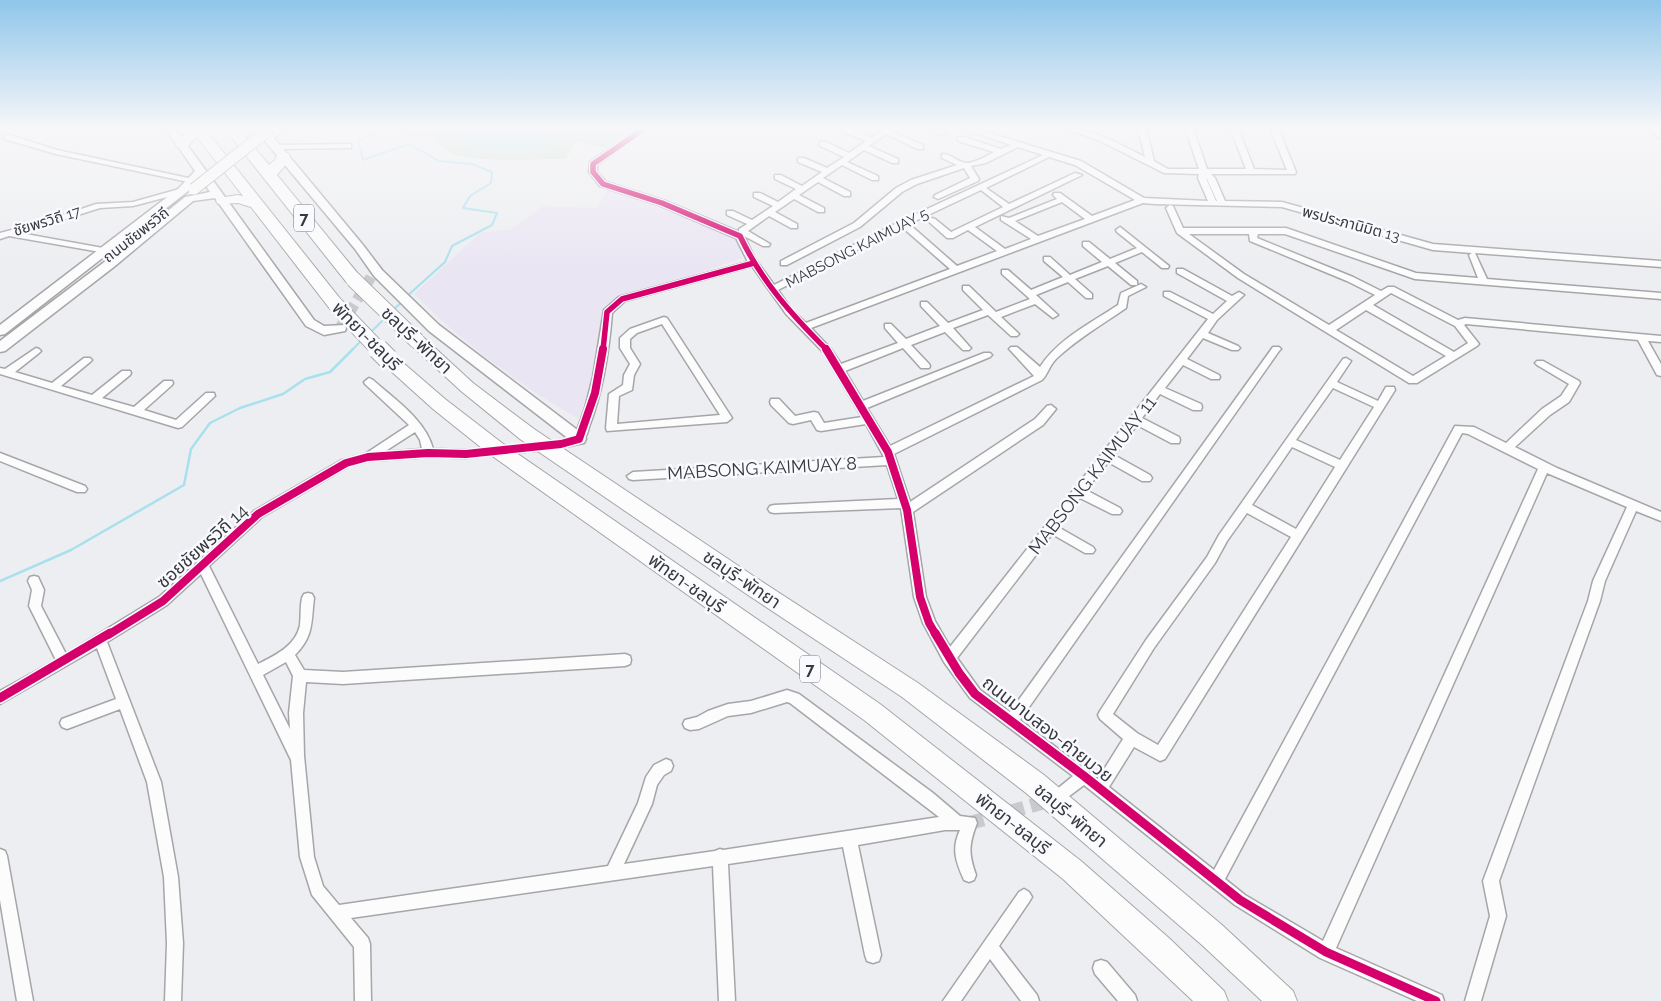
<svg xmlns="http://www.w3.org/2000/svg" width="1661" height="1001" font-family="Raleway,'Noto Sans Thai',sans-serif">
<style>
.commercial{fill:#eae5f3}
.green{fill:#cde0cd}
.water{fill:#a9e0ed}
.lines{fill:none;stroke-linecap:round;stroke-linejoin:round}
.stream-far1{stroke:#a9e0ed;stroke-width:2}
.stream{stroke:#a9e0ed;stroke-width:2.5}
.street-tunnel-far1{stroke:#c9cacd;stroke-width:11;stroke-dasharray:11 5.5;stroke-linecap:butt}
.street-tunnel{stroke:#c9cacd;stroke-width:14;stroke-dasharray:14 7;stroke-linecap:butt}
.secondary-tunnel{stroke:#c9cacd;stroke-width:11;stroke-dasharray:11 5.5;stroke-linecap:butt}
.street-casing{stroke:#a6a6a9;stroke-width:3}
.secondary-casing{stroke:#a6a6a9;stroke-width:3}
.highway-casing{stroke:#a6a6a9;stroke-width:2}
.street{fill:#fcfcfd;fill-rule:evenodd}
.secondary{fill:#fcfcfd;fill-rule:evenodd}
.highway{fill:#fcfcfd;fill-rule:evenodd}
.secondary-bridge-casing{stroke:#a6a6a9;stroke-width:13;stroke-linecap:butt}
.highway-bridge-far1-casing{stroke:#a6a6a9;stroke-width:17;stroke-linecap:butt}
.highway-bridge-casing{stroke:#a6a6a9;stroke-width:22;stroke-linecap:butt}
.secondary-bridge{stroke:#fcfcfd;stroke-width:11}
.highway-bridge-far1{stroke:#fcfcfd;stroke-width:15}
.highway-bridge{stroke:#fcfcfd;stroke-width:20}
.cycleway-far2-casing{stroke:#f9faff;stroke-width:8}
.cycleway-far1-casing{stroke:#f9faff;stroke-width:11}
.cycleway-casing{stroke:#f9faff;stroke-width:12}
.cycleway-far2{stroke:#d6006c;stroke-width:5.5}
.cycleway-far1{stroke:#d6006c;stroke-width:8}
.cycleway{stroke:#d6006c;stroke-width:9}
.labels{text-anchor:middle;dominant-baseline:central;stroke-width:5;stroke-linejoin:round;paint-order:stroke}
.far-street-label{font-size:15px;fill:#39393c;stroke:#f9faff}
.shield{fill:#f9faff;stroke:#737376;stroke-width:1}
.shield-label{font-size:16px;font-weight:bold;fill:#39393c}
.street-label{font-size:18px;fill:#39393c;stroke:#f9faff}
</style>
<rect width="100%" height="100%" fill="#edeef1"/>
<polygon class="commercial" points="608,188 736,238 742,258 605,305 593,373 579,419 534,392 485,357 449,327 414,294 481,232 510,230 543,206 597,208"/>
<path class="green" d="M395 128H636L606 148 576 141 566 159C532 159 485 163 453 154 445 152 441 145 436 139L391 133Z"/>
<path class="water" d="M453 128H554L546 148C527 148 476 153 462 142 458 138 455 133 453 128Z"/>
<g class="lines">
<g class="stream-far1">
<polyline points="379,128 377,132 358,141 363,160 409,144 439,161 472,164 492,172 491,183 470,196 463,208 497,213 492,225 452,246 445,262 406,297"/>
<polyline points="392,311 403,301"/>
<polyline points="371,332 385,318"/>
<polyline points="352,350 363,339"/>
</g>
<polyline class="stream" points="0,581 71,550 184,485 191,449 210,423 240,408 283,394 305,379 330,372 353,349"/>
<polyline class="street-tunnel-far1" points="466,454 547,446"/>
<polyline class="street-tunnel" points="970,823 1052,800"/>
<polyline class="secondary-tunnel" points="340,328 371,277"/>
<g class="street-casing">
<g id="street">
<path d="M640 128H649L597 165V172L606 182 665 201 739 232V229L747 224 727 215V211H733L752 220 773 206 754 197V193H760L778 202 796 189 775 179V175H781L802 186 822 172 798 162V158H804L827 168 844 157 820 146V142H826L849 153 866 141 842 131V128H849L871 138 885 128H894L891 131 923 145V149H917L886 134 869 146 898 159V163H892L864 150 847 162 878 176V180H872L842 165 823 178 850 192V196H844L818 182 799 195 824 208V212H818L794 199 775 212 797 224V228H791L769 216 748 231 770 244 769 246H763L744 236 755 259 774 285 899 222 1043 155 1018 147 986 163 971 166 979 179 978 181 938 199 934 197 935 195 970 178 964 168 917 184 902 192 860 227 787 265H781V261L854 223 896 188 911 180 957 165 942 158V154C951 154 958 162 966 163 975 163 987 156 994 152L958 141V137H964L1001 149 1011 145 961 128H973L1081 161 1144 198 1208 201 1198 178 1199 174 1164 173 1098 140 1063 128C1093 128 1119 144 1145 157L1138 128H1146L1154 161 1168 169H1199L1185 128H1193L1207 169H1246L1230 128H1238L1254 169 1287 170 1270 128H1278L1296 172 1295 174H1211L1215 178 1225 201 1282 202 1433 244 1661 261V267L1475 253 1487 279 1661 293V299L1415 279 1285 234H1258L1257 238 1353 277 1381 291 1388 287H1394L1458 320 1465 318 1661 336V342L1648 341 1661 364V376L1657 375 1638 340 1466 324 1464 325 1479 344 1477 346 1417 383H1409L1238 278 1177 233 1166 208 1170 205 1173 206 1183 228H1286L1416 273 1478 278 1469 255 1472 253 1433 250 1282 207 1154 204 1143 203 811 328 831 349 841 364 898 343 885 328V324H891L906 339 940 326 921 306V302H927L948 323 983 310 963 290V286H969L996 312 1030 299 1002 274V270H1008L1031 290 1063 277 1044 261V257H1050L1070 275 1102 262 1083 246V242H1089L1110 259 1137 248 1117 232 1116 230 1120 227 1169 266 1168 268H1162L1142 252 1115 263 1137 281V285H1131L1108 266 1075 279 1092 294V298H1086L1068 282 1036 295 1058 315 1053 318 1035 304 1001 317 1017 332 1019 334 1017 336H1011L988 315 953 328 969 346 971 348 969 350H963L945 332 911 345 929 364 930 366 929 368H921L903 348 845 371 863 401 984 353H990L992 355 990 357 867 408 890 446 1034 376 1011 351 1009 349 1011 347H1017L1040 367C1058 339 1091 323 1118 305L1121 293 1141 284 1146 287 1128 296 1126 308C1103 324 1077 339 1056 359 1049 366 1048 374 1042 380L894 454 910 502 1035 419 1047 406 1051 405 1056 409 1043 425 913 512 926 597 935 621 950 647 1208 319 1164 296V292H1170L1213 314 1227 301 1177 273V269H1183L1232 296 1239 292 1244 295 1217 320 1208 333 1238 346 1240 348 1238 350H1232L1203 338 1187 359 1219 375 1220 377 1219 379H1211L1183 365 1165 388 1201 404 1202 407 1201 410H1193L1160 394 1142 418 1179 437 1180 440 1179 443H1171L1137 425 1114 455 1150 475 1152 478 1150 481H1142L1108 462 1086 490 1120 508 1122 511 1120 514H1112L1080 498 1058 527 1093 547 1095 550 1093 553H1085L1052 534 957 658 980 690 1010 712 1273 347H1279L1281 349 1279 351 1020 720 1098 779 1123 739 1100 719 1098 715 1100 711 1146 640 1207 557 1219 535 1343 359 1346 358 1351 361 1337 382 1378 401 1386 387H1394L1395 390 1165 759 1160 761 1134 747 1109 787 1214 870 1455 426 1474 427 1506 443 1542 409 1561 396 1569 384 1537 365 1535 363 1537 361H1543L1579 381 1580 383 1569 402 1550 415 1515 447 1557 468 1661 512V521L1636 511 1605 581 1600 601 1499 881 1506 916 1481 1001H1465L1490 916 1483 881 1588 601 1593 581 1627 507 1547 473 1336 948 1442 995 1444 1001H1417L1320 958 1235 905 1084 785 1056 806 1051 804 1049 799 1051 794 1073 776 970 698 944 662 923 623 914 597 901 508 774 513 770 512 768 509 770 506 774 505 898 499 887 465 633 480 629 479 627 476 633 472 884 457 866 424 821 431 817 430 811 420 793 424 789 423 771 405 770 402 771 399H779L795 416 814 412 818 413 824 423 862 417 824 353 786 314 752 266 625 301 612 313C609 352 603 391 589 427 588 431 586 438 583 441 579 445 563 448 557 447L556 444 557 441 575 436 585 408 593 377 604 310 619 297 748 262 736 238 659 205 600 186 589 172 590 162ZM1049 157 1075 165 1135 200 1092 216 1060 193H1054L1053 195 1057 199 1009 218 1001 216V220L1031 239 1005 249 975 227 1082 175 1075 173 1009 204 986 188ZM1206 178 1207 179 1217 201H1216ZM981 190 1003 207 951 232 935 219 932 218 928 221 947 238H953L968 230 997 251 957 266 909 224ZM1062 202 1085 219 1038 236 1015 221ZM902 227 950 269 806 323 792 310 778 290ZM1189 234H1249L1250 241 1347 281 1375 295 1329 325 1244 274ZM1391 293 1455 326 1468 343 1454 352 1373 305ZM1366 310 1446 356 1413 376 1336 330ZM1333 388 1374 407 1340 460 1296 440ZM1462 433 1468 434 1538 469 1323 941 1245 895 1225 879ZM1292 447 1335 467 1296 529 1252 505ZM1247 513 1291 537 1158 745 1137 733 1113 714 1154 648 1215 563 1227 541Z"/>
<polygon points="927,128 938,128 947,133 940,135"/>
<polygon points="4,135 10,135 57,150 193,179 197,181 193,183 56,154 4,139"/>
<polygon points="348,144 351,144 351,148 275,149 271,147 275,145"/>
<polygon points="183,188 186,188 186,192 133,206 100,208 20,233 103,248 107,251 106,253 9,236 0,239 0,233 55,218 96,204 133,202"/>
<path d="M664 317 667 318 732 418 727 422 607 431 606 428 609 394 623 385 624 375 630 364 620 348V338L630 329ZM662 324 720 415 617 424 619 396 632 390 634 375 640 364 630 348V339L637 333Z"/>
<polygon points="36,348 39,349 41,351 39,353 15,372 52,383 84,358 90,358 92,360 90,362 61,386 92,395 122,371 130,371 131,373 130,375 102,398 134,407 164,381 172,381 173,383 172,385 144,410 176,420 206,393 214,393 215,396 182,427 178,428 0,374 0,368 5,369"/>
<path d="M369 378 373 380C394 399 426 420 433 449L466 450 471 454 466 458 428 457 368 461 349 466 262 517 209 566 258 664C274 656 296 646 300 625 301 616 300 607 302 598L304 594 308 593 312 594 314 598C311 622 314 636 295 655L304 670 343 672 625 654 630 656 631 660 630 664 625 666 343 684 306 682 303 713 304 756 314 857 323 886 339 905 608 866 638 803 646 777 654 765 666 759 671 761 673 766 671 771 664 775 657 785 652 804 624 864 715 851 720 849 723 850 939 817 790 703 787 702 751 713 728 716 699 729 690 730 685 728 683 724 685 720 697 717 708 711 728 704 751 701 787 690 799 694 933 793 960 816 975 818 977 823C969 844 968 853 976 875L974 880 969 882 964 880C956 862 951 849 960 830H945L858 845 881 955 879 961 873 963 867 961 865 955 843 847 728 864 735 1001H719L713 866 351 918 368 938 370 944 371 1001H355L354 947 312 895 300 857 291 760 201 574 167 605 107 642 161 782 178 877 183 943 181 1001H165L167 943 164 877 147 782 120 709 67 729 62 727 60 723 62 719 116 699 97 648 0 704V691L56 660 29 606 32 590 28 581 30 577 34 576 38 577 44 590 41 606 66 654 159 597 254 511 342 460 365 454 409 425 365 384 364 382ZM415 432 420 440 422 449 384 452ZM286 662 293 676 289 713 290 729 263 675Z"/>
<polygon points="0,453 85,486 87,489 85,492 77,492 0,461"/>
<polygon points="0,849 5,851 7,856 33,1001 17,1001 0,900"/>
<polygon points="1024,889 1029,892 1032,897 1029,902 999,946 1037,995 1039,1001 1021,1001 990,959 961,1001 943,1001 1019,892"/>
<polygon points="1101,960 1107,962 1135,995 1137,1001 1118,1001 1095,974 1093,968 1095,962"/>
</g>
</g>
<g class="secondary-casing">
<g id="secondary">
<polygon points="165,128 175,128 314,320 324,326 345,325 346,328 345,331 324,335 306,326 215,198 193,201 115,266 5,351 0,352 0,341 107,260 185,197 210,192 201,178 187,192 5,334 0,335 0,325 179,188 195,171"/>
<polygon points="260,128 270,128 269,132 274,128 286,128 274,138 363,245 382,270 439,325 584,435 586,439 584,443 579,444 574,443 429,331 374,276 355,249 264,140 258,131"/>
<polygon points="1649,128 1660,128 1661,138 1657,137"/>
</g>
</g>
<g class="highway-casing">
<g id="highway">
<polygon points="185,128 204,128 342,301 344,305 342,309 336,310 330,309 251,207 238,203 218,204 216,201 218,198 238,195 243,196 197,137 187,147 177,147 175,144 185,134"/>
<polygon points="224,128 238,128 269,165 275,160 278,153 288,153 290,156 289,161 277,175 359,275 361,279 359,283 347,283"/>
<polygon points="417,335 423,337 473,383 534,429 761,581 918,683 1044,775 1222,925 1293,991 1297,1001 1262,1001 1202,945 1026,793 902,697 745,593 520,439 461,391 411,345 408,341 411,337"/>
<polygon points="388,353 394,355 445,399 502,443 880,704 1081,861 1170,939 1224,991 1228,1001 1193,1001 1063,879 864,720 488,453 433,409 382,363 379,359 382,355"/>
</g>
</g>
<use href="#street" class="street"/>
<use href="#secondary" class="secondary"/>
<use href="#highway" class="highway"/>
<g class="secondary-bridge-casing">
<polyline id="secondary-bridge" points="194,189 271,128"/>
</g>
<g class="highway-bridge-far1-casing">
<g id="highway-bridge-far1">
<polyline points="353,279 417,341"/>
<polyline points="336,305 379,350"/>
</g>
</g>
<g class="highway-bridge-casing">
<polyline id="highway-bridge" points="378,349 388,359"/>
</g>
<use href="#secondary-bridge" class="secondary-bridge"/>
<use href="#highway-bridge-far1" class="highway-bridge-far1"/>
<use href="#highway-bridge" class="highway-bridge"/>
<g class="cycleway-far2-casing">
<g id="cycleway-far2">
<path d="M645 128 593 164V172L603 184 662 203 740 236C762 282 792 315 827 350"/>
<polyline points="603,350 607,312 622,299 754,263"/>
</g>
</g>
<g class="cycleway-far1-casing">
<g id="cycleway-far1">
<polyline points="826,349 888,452 907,510 920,597 929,623 936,635"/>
<polyline points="108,635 163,601 258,514 346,463 368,457 428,453 466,454 561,444 579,439 595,393 603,349"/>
</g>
</g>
<g class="cycleway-casing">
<g id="cycleway">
<polyline points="935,633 959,673 975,694 1084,776 1240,900 1326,952 1436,1001"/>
<polyline points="0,698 110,633"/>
</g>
</g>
<use href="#cycleway-far2" class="cycleway-far2"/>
<use href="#cycleway-far1" class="cycleway-far1"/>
<use href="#cycleway" class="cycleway"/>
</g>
<linearGradient id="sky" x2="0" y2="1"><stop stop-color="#8fc6ea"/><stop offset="0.48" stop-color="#f7f7f9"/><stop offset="1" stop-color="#f7f7f9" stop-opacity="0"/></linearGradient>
<rect width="1661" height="268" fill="url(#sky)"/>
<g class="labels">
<g class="far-street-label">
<text transform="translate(47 221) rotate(-17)">ชัยพรวิถี 17</text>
<text transform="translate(1351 224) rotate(15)">พรประภานิมิต 13</text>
<text transform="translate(136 235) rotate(-38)">ถนนชัยพรวิถี</text>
<text transform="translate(857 248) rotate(-27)">MABSONG KAIMUAY 5</text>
</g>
<g class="shield">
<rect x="294" y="204.5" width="20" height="27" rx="4"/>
<rect x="800" y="655.5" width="20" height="27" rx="4"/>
</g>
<g class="shield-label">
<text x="304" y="218">7</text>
<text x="810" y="669">7</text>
</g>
<g class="street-label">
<text transform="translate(367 336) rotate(45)">พัทยา-ชลบุรี</text>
<text transform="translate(417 340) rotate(43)">ชลบุรี-พัทยา</text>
<text transform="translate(762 468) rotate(-3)">MABSONG KAIMUAY 8</text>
<text transform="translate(1092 475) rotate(-52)">MABSONG KAIMUAY 11</text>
<text transform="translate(202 546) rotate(-42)">ซอยชัยพรวิถี 14</text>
<text transform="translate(742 579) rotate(34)">ชลบุรี-พัทยา</text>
<text transform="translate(687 583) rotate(35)">พัทยา-ชลบุรี</text>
<text transform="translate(1048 729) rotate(38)">ถนนมาบสอง-ค่ายมวย</text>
<text transform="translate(1071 815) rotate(40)">ชลบุรี-พัทยา</text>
<text transform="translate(1013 823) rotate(38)">พัทยา-ชลบุรี</text>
</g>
</g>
</svg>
